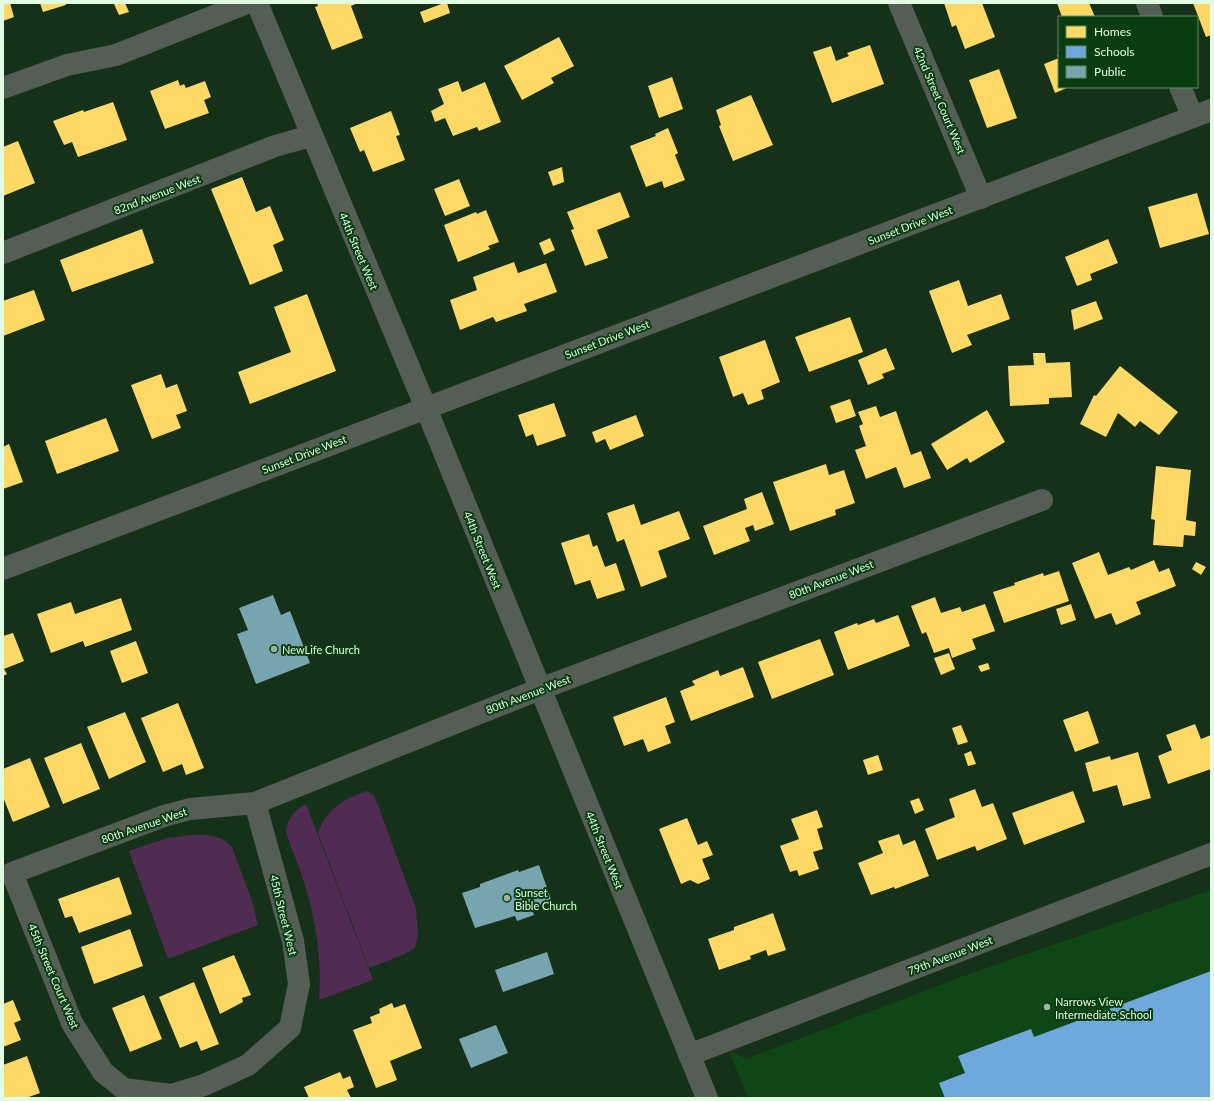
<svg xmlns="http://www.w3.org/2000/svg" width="1214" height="1101" font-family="Lato,sans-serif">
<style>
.built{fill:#0f4616}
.green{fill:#502c53}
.homes{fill:#ffd966}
.schools{fill:#6fa8dc}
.public{fill:#76a5af}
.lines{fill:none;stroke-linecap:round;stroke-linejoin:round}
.minor{stroke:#545e54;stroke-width:22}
.poi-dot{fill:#9bb69c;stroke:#0a3d11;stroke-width:1.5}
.labels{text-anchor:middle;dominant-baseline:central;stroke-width:4;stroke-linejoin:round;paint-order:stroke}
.street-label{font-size:11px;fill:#e2fde2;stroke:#0a3d11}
.poi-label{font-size:11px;fill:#e2fde2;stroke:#0a3d11;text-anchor:start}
</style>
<rect width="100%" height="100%" fill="#163119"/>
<polygon class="built" points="1211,890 1211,1098 748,1098 730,1053 735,1053 746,1059 969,974"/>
<g class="green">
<path d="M367 791 374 796 378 805 416 909 418 936 415 948 405 954 369 968 318 833C327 808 344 799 367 791Z"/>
<path d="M306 804 373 980 319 1000C323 957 314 911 300 870 295 857 290 845 286 832 288 818 294 810 306 804Z"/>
<path d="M192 835C209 835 220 834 232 847L253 904 258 925 168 959 129 851 167 838Z"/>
</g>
<g class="homes">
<polygon points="3,3 10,3 14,17 3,21"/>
<polygon points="40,3 65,3 66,5 43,12"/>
<polygon points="116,3 125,3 129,12 119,15 114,4"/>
<polygon points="317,3 358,3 351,6 363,38 332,50 315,7 318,6"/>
<polygon points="444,3 447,3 450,13 424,23 420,12"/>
<polygon points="944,3 982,3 995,37 965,49 956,25 952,27"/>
<polygon points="1057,3 1089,3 1095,17 1062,17"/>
<polygon points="1193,3 1211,3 1211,35 1206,37"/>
<polygon points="559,37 574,66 551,78 554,83 522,100 504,66"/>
<polygon points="870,45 884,84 832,103 813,52 831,46 836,61 849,56 847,53"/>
<polygon points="1059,54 1059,87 1069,87 1055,93 1044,64 1059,58 1057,55"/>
<polygon points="999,69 1017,118 987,128 969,80"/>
<polygon points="672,77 683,109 659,118 648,86"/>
<polygon points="178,80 180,86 184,84 186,88 205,81 211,97 204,100 209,113 165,129 150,91"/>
<polygon points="458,81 462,92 485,82 501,122 479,131 477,127 453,136 445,118 435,122 431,111 444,104 438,89"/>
<polygon points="751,95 773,145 733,161 719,126 721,125 716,110"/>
<polygon points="113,102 127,140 78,157 72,142 64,145 53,121 83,110 84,112"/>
<polygon points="391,111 400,135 396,136 405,160 373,172 364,150 360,152 350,128"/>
<polygon points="668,128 678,153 675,155 685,180 664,188 662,181 646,187 630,146 656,136 655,134"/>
<polygon points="18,141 35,183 3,196 3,147"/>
<polygon points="562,167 564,182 553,186 548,172"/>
<polygon points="242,177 256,212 270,206 284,240 273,245 283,271 250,285 211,189"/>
<polygon points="459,179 470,206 445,216 434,189"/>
<polygon points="620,192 630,217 597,230 608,258 585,266 571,230 574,229 567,212"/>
<polygon points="1197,193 1209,234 1160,248 1148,207"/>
<polygon points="486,210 499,242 488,246 490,249 458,262 444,225 476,212 477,214"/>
<polygon points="142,229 154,263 72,292 60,260"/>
<polygon points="550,238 555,250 544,255 539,243"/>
<polygon points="1108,239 1118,263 1090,274 1092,280 1077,286 1065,257"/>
<polygon points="514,262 518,273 546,263 557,292 524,304 527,311 496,322 493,317 460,330 450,300 477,290 473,277"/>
<polygon points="959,280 968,306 1001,294 1010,319 967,335 972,345 952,353 929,291"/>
<polygon points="34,290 45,320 3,336 3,301"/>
<polygon points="307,294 336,371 250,404 238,372 291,352 274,307"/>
<polygon points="1096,301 1103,319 1074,330 1071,310"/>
<polygon points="850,317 863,352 809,372 795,337"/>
<polygon points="765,340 780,382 761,390 764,399 748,405 743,393 733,397 719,357"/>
<polygon points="886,348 895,369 882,374 884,378 868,385 858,360"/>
<polygon points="1033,353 1045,353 1046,363 1070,362 1072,397 1049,398 1049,404 1010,406 1008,366 1034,365"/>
<polygon points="1120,366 1178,412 1159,435 1140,421 1135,427 1118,413 1106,437 1080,424 1094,395 1096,396"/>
<polygon points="161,374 166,388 177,384 187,411 176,415 181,428 152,439 131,385"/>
<polygon points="850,399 856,416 836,423 830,406"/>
<polygon points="554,403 566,436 537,446 533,434 526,437 518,415"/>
<polygon points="876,406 880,417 896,411 911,455 921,451 931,478 904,488 896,467 866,479 855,450 866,446 859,426 863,424 858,412"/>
<polygon points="987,410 1005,442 970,463 967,458 947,470 931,444"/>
<polygon points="636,415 644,436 610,450 605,439 596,443 592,432"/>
<polygon points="106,418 119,451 57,474 45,441"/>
<polygon points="9,444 23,482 3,489 3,447"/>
<polygon points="826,464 829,475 844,470 855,503 835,510 836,515 790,531 773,482"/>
<polygon points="1156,466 1191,470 1186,520 1196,522 1195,536 1184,535 1183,547 1153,545 1155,520 1151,519"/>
<polygon points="762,492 774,524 755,531 753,525 745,528 750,541 714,555 703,526 747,509 744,499"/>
<polygon points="634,504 641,525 679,511 690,539 658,551 667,577 641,587 624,539 617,542 607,513"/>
<polygon points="589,534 593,547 597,545 605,567 616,563 625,590 597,599 590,580 575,585 561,543"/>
<polygon points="1099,552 1108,575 1129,567 1131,570 1154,560 1159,572 1169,568 1176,586 1136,602 1141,614 1116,625 1111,613 1095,619 1072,563"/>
<polygon points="1196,562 1206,567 1201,575 1192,569"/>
<polygon points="1059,571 1069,601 1004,623 993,592 1015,585 1014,583 1043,573 1044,576"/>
<polygon points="935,597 941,613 960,607 962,612 985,604 995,631 972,639 976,649 952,658 949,648 934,653 926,632 922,634 911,606"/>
<polygon points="121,598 132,630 85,647 83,641 51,653 37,614 71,602 75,614"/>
<polygon points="1071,604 1076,620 1061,625 1056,609"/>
<polygon points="898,615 910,646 848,670 834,632 857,623 858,625 874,619 876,623"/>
<polygon points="13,633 24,661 4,669 7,674 3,676 3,636"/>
<polygon points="820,639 834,675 772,699 758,662"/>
<polygon points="136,641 148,673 122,683 110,651"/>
<polygon points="949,653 955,669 941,675 934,658"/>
<polygon points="988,663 990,669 981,672 978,666"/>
<polygon points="743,667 754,697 691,721 680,691 695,685 692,681 718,670 720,676"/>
<polygon points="666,697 675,722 665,726 671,743 648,752 643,739 624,746 613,717"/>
<polygon points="178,703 204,768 186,775 182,764 163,772 141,718"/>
<polygon points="1088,711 1099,743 1075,752 1063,720"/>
<polygon points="125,712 146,762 109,779 87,727"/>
<polygon points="1195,724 1201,739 1211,735 1211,769 1168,784 1158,756 1172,750 1166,735"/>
<polygon points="961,725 968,742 958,745 952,728"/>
<polygon points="81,743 100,789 63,804 44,758"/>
<polygon points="971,751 976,764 968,766 964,754"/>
<polygon points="1138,752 1151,798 1123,806 1117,785 1093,792 1085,763 1110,756 1111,760"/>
<polygon points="878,755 883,770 868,775 863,760"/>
<polygon points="30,758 50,807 13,822 3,797 3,769"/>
<polygon points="975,789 982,807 993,803 1007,839 977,851 975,846 937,860 925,829 955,817 949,799"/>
<polygon points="1073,791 1085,822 1024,845 1012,813"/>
<polygon points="919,798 924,810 915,814 910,801"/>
<polygon points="817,810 823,827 817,829 823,849 813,852 819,869 799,876 797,870 790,872 780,846 799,839 791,819"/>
<polygon points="687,818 698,845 707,841 713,855 702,859 710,879 698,884 690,880 681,884 659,829"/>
<polygon points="899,834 903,845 915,840 929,876 895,889 894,887 871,895 858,863 883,853 878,841"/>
<polygon points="119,877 132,914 79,933 72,916 65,918 58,899"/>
<polygon points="773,913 786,950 768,956 766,950 750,956 751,959 719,970 708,939 734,930 734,927"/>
<polygon points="130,929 143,966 94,984 81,947"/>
<polygon points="234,955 251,995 242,998 243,1002 220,1014 202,968"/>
<polygon points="194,982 219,1044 201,1051 197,1041 180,1048 159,997"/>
<polygon points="144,995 162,1039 130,1052 112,1008"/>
<polygon points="13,1000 21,1020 14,1023 21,1040 3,1047 3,1004"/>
<polygon points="392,1003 394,1008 405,1004 422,1048 390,1061 397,1080 376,1088 353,1030 372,1023 370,1017 380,1013 379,1009"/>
<polygon points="27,1056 40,1093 26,1098 3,1098 3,1065"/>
<polygon points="340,1072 343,1079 350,1076 354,1087 347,1090 351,1098 309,1098 304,1087"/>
</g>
<polygon class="schools" points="1211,971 1211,1098 945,1098 939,1083 965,1073 958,1056 1031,1029 1034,1037"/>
<g class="public">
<polygon points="273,595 281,615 290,611 310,663 256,684 237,634 248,630 239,608"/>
<polygon points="539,865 552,902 532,909 534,915 517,921 515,916 475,928 462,893 480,887 480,884 518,870 519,872"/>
<polygon points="547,952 554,974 503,992 495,970"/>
<polygon points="496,1025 508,1053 471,1068 459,1039"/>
</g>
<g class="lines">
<g class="minor">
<polyline points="257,3 426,408 707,1098"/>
<polyline points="899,3 981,198"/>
<polyline points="1147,3 1152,17"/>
<polyline points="1180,87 1193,117"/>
<polyline points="3,88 67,65 116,55 247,3"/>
<polyline points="3,253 275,146 311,136"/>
<polyline points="3,569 1211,110"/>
<polyline points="255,803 293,941 299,984 290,1028 248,1065 204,1085 171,1095 124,1089 103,1072 72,1023 12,873 164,816 190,809 255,803 540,689 1042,500"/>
<polyline points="689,1055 1211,854"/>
</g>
</g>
<g class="poi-dot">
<circle cx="274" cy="649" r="4"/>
<circle cx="507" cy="898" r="4"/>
<circle cx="1047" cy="1007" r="4"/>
</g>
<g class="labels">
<g class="street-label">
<text transform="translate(940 100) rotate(67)">42nd Street Court West</text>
<text transform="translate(157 194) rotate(-21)">82nd Avenue West</text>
<text transform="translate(910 225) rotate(-21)">Sunset Drive West</text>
<text transform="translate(359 251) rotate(67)">44th Street West</text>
<text transform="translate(607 339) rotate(-21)">Sunset Drive West</text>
<text transform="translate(304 454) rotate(-21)">Sunset Drive West</text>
<text transform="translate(483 550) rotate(68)">44th Street West</text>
<text transform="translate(831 579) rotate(-21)">80th Avenue West</text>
<text transform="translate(528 694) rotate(-21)">80th Avenue West</text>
<text transform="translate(144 825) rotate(-19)">80th Avenue West</text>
<text transform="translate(605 850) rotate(68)">44th Street West</text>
<text transform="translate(284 915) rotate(76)">45th Street West</text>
<text transform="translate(950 955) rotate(-21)">79th Avenue West</text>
<text transform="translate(54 976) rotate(67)">45th Street Court West</text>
</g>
<g class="poi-label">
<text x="282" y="649">NewLife Church</text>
<text x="515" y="892">Sunset<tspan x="515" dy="13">Bible Church</tspan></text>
<text x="1055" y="1001">Narrows View<tspan x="1055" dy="13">Intermediate School</tspan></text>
</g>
</g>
<rect width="1214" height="1101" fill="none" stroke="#e2fde2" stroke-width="8"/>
<rect x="1058" y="16" width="140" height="72" fill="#0a3d11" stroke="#608a65"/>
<rect x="1066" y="26" width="20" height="12" fill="#ffd966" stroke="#608a65"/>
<text x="1094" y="36" font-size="12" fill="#e2fde2">Homes</text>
<rect x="1066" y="46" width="20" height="12" fill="#6fa8dc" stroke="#608a65"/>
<text x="1094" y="56" font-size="12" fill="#e2fde2">Schools</text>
<rect x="1066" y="66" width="20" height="12" fill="#76a5af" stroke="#608a65"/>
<text x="1094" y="76" font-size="12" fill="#e2fde2">Public</text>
</svg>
